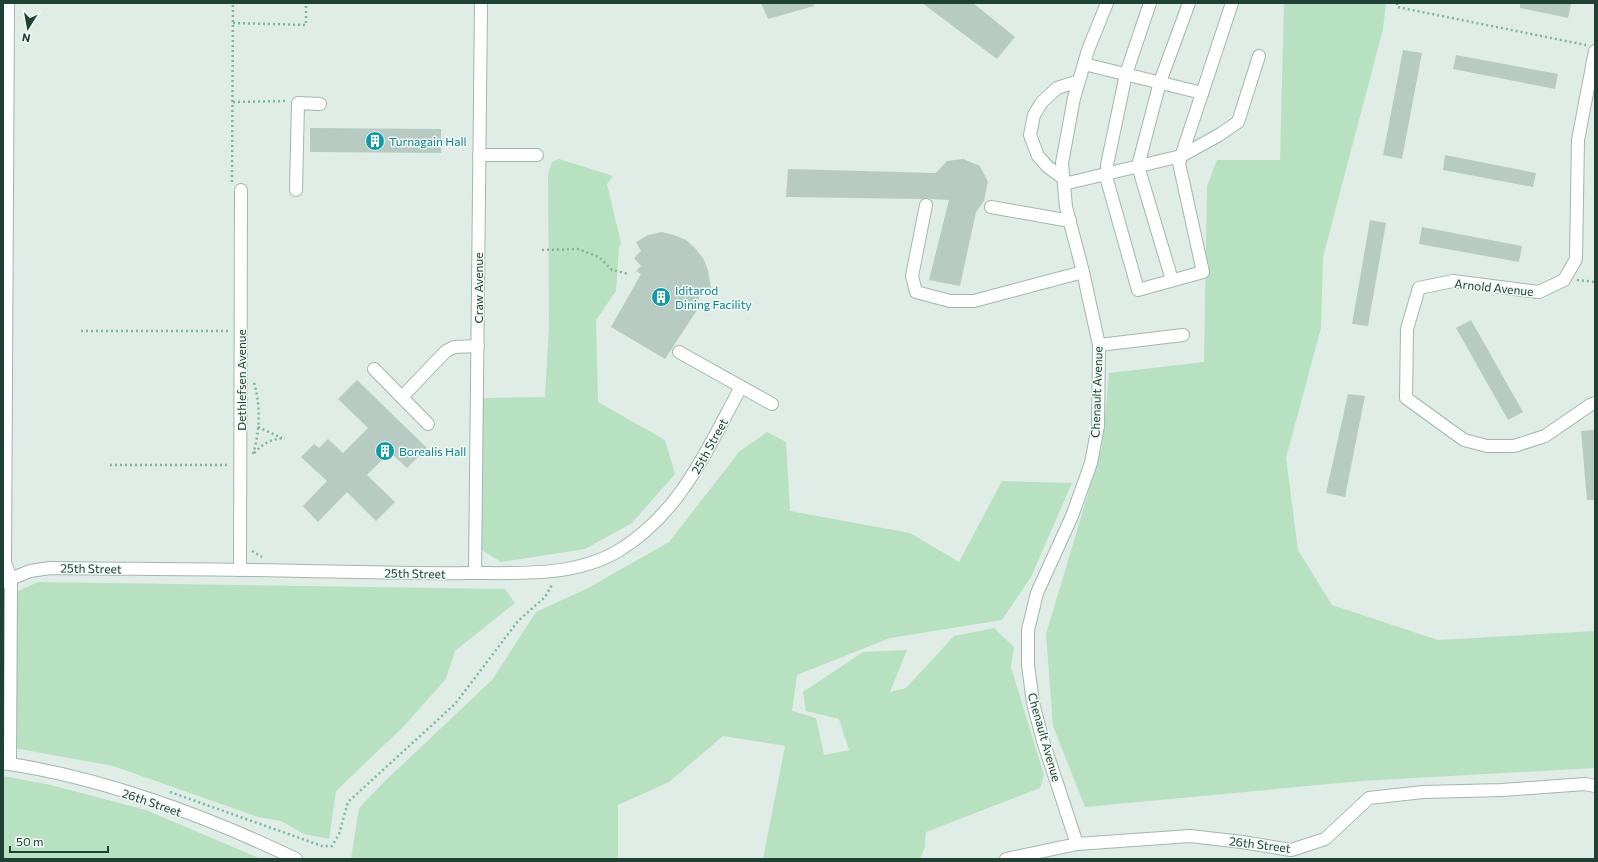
<svg xmlns="http://www.w3.org/2000/svg" width="1598" height="862" font-family="Commissioner,sans-serif">
<style>
.green{fill:#b7e1c0}
.building{fill:#b8cbc2}
.lines{fill:none;stroke-linecap:round;stroke-linejoin:round}
.minor-casing{stroke:#a2b6ae;stroke-width:14}
.path{stroke:#7db5a0;stroke-width:2.5;stroke-dasharray:2 3;stroke-linecap:butt}
.minor{stroke:#fff;stroke-width:12}
.labels{text-anchor:middle;dominant-baseline:central;stroke-width:3;stroke-linejoin:round;paint-order:stroke}
.culture-label{font-size:12px;fill:#0d838f;stroke:#f1f9f5;text-anchor:start}
.street-label{font-size:12px;fill:#1f4035;stroke:#f1f9f5}
</style>
<rect width="100%" height="100%" fill="#e0ede7"/>
<g class="green">
<polygon points="1284,3 1386,3 1383,29 1323,257 1321,328 1286,458 1298,550 1332,605 1438,640 1595,631 1595,768 1361,781 1085,807 1053,726 1046,634 1102,447 1109,373 1204,362 1207,186 1217,160 1280,160"/>
<polygon points="559,159 613,176 607,184 621,243 619,248 616,291 596,320 598,402 665,440 675,474 632,523 585,549 501,562 482,550 482,398 545,397 549,324 548,174 552,162"/>
<polygon points="767,432 786,442 790,511 910,533 959,562 1002,481 1072,483 1031,577 1002,620 890,638 797,675 792,711 816,718 824,755 849,750 839,719 806,711 803,692 863,652 907,650 890,692 906,688 954,636 994,628 1014,647 1011,667 1044,775 1040,788 926,832 925,847 920,859 763,859 785,746 723,736 669,782 618,805 618,859 351,859 359,808 385,781 492,680 536,612 588,588 669,542 739,452"/>
<polygon points="38,582 505,589 515,603 455,651 446,679 403,727 336,791 329,839 304,834 281,821 258,817 113,766 3,746 3,600 14,593"/>
<polygon points="3,776 51,785 146,810 261,859 3,859"/>
</g>
<g class="building">
<polygon points="761,3 813,3 814,6 768,19"/>
<polygon points="922,3 973,3 1015,37 997,59"/>
<polygon points="1520,3 1566,3 1571,4 1568,18 1520,8"/>
<polygon points="1403,50 1422,53 1402,159 1383,155"/>
<polygon points="1456,55 1558,74 1555,89 1453,69"/>
<polygon points="310,128 441,129 441,153 310,152"/>
<polygon points="1445,155 1536,173 1533,187 1443,170"/>
<polygon points="963,159 980,166 988,182 984,201 976,212 960,286 929,280 949,200 931,199 927,198 921,199 786,197 788,169 936,173 947,161"/>
<polygon points="1370,220 1386,223 1368,326 1352,324"/>
<polygon points="1422,227 1522,246 1519,262 1419,244"/>
<polygon points="662,232 674,235 686,240 695,248 703,258 708,270 711,288 706,288 695,304 699,307 665,359 611,327 641,274 636,271 641,266 634,258 641,251 636,242 648,235"/>
<polygon points="1471,320 1523,412 1508,420 1456,328"/>
<polygon points="357,380 427,448 407,468 390,452 367,475 395,502 376,521 347,492 318,522 303,506 327,481 301,457 314,444 319,448 328,439 343,453 368,428 338,399"/>
<polygon points="1348,394 1365,396 1345,497 1326,493"/>
<polygon points="1595,430 1595,500 1587,500 1581,431"/>
</g>
<g class="lines">
<g class="minor-casing">
<g id="minor">
<polyline points="8,3 5,563 11,578 10,764"/>
<polyline points="1150,3 1126,74 1107,165 1107,180 1138,290 1203,272 1179,163 1232,3"/>
<polyline points="1595,51 1578,140 1576,259 1564,280 1539,292 1453,281 1419,288 1407,329 1406,398 1464,440 1487,446 1514,446 1545,436 1590,405 1595,403"/>
<polyline points="1084,64 1202,93"/>
<polyline points="479,155 537,155"/>
<polyline points="1063,178 1048,167 1038,156 1030,135 1034,115 1042,102 1057,88 1079,81"/>
<polyline points="1064,184 1181,156 1219,135 1238,122 1259,56"/>
<polyline points="296,190 298,103 320,104"/>
<polyline points="926,205 912,276 916,292 950,301 974,301 1083,272"/>
<polyline points="991,207 1070,221"/>
<polyline points="1172,280 1138,166 1160,82 1189,3"/>
<polyline points="1099,345 1183,335"/>
<polyline points="679,352 772,404"/>
<polyline points="374,369 428,424"/>
<polyline points="402,397 446,351 454,347 478,346"/>
<polyline points="240,570 241,190"/>
<polyline points="475,573 481,3"/>
<path d="M3 582 30 571 50 568C135 569 220 569 305 571 359 572 414 574 469 573 518 573 574 577 618 551 681 513 707 449 741 387"/>
<path d="M3 763C101 777 207 816 296 859"/>
<polyline points="1077,844 1043,741 1033,703 1028,665 1028,630 1037,593 1072,516 1091,463 1098,426 1099,345 1083,272 1066,207 1062,163 1074,98 1088,50 1107,3"/>
<polyline points="1006,859 1077,844 1190,836 1242,842 1291,850 1325,839 1369,798 1423,792 1502,790 1585,784 1595,786"/>
</g>
</g>
<g class="path">
<polyline points="1397,3 1397,7 1586,45"/>
<polyline points="233,23 306,25 306,3"/>
<polyline points="233,102 286,101"/>
<polyline points="232,182 233,3"/>
<polyline points="542,250 578,249 599,257 612,270 629,274"/>
<polyline points="1577,280 1595,282"/>
<polyline points="81,331 229,331"/>
<polyline points="258,427 282,438"/>
<path d="M254 453C264 443 271 439 285 438"/>
<path d="M253 454C260 432 261 402 253 380"/>
<polyline points="110,465 230,465"/>
<polyline points="252,551 262,557"/>
<polyline points="170,792 322,846 332,846 339,834 348,802 455,704 518,621 545,597 553,583"/>
</g>
<use href="#minor" class="minor"/>
</g>
<defs>
<g id="building-disc" transform="scale(1)"><circle r="9.5" fill="#0f9aa8" stroke="#f1f9f5"/><path d="M-4-6H4V6H1V3H-1V6H-4ZM-2.5-4.3h1.7v1.8h-1.7ZM.8-4.3h1.7v1.8H.8ZM-2.5-1h1.7V.8h-1.7ZM.8-1h1.7V.8H.8Z" fill="#fff"/></g>
</defs>
<g fill-rule="evenodd">
<use href="#building-disc" x="375" y="141"/>
<use href="#building-disc" x="661" y="297"/>
<use href="#building-disc" x="385" y="451"/>
</g>
<g class="labels">
<g class="culture-label">
<text x="389" y="141">Turnagain Hall</text>
<text x="675" y="290">Iditarod<tspan x="675" dy="14">Dining Facility</tspan></text>
<text x="399" y="451">Borealis Hall</text>
</g>
<g class="street-label">
<text transform="translate(1494 287) rotate(6)">Arnold Avenue</text>
<text transform="translate(478 288) rotate(-90)">Craw Avenue</text>
<text transform="translate(241 380) rotate(-90)">Dethlefsen Avenue</text>
<text transform="translate(1096 392) rotate(-88)">Chenault Avenue</text>
<text transform="translate(709 446) rotate(-61)">25th Street</text>
<text transform="translate(91 568) rotate(1)">25th Street</text>
<text transform="translate(415 573) rotate(1)">25th Street</text>
<text transform="translate(1045 737) rotate(74)">Chenault Avenue</text>
<text transform="translate(152 802) rotate(19)">26th Street</text>
<text transform="translate(1260 844) rotate(7)">26th Street</text>
</g>
</g>
<rect width="1598" height="862" fill="none" stroke="#1f4035" stroke-width="8"/>
<g transform="translate(28 28) rotate(191)" stroke="#f1f9f5" stroke-width="3" paint-order="stroke">
<path d="M0-3L7 15L0 10L-7 15Z" fill="#1f4035"/>
<text y="-6" font-size="11" font-weight="bold" text-anchor="middle" fill="#1f4035">N</text>
</g>
<path d="M10 846v6h98v-6" fill="none" stroke="#1f4035" stroke-width="2"/>
<text x="16" y="846" font-size="12" fill="#1f4035" stroke="#f1f9f5" stroke-width="3" paint-order="stroke">50 m</text>
</svg>
